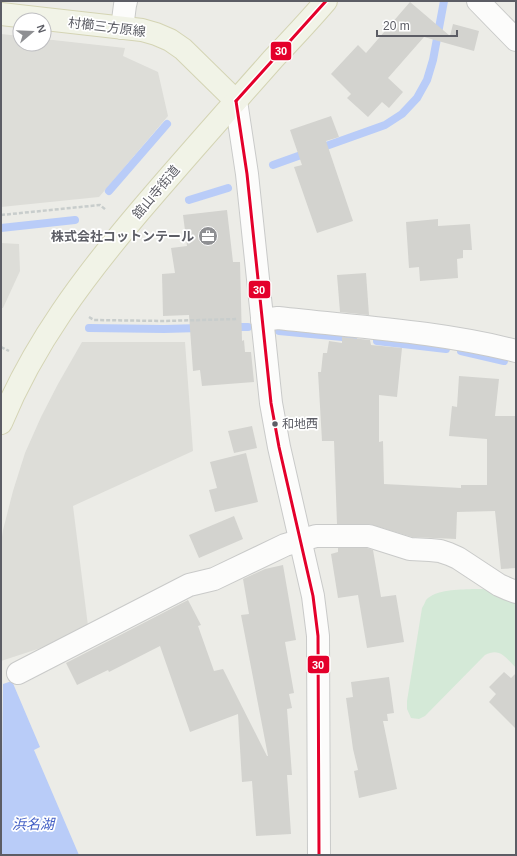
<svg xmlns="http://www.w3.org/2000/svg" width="517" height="856" font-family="Helvetica,'Noto Sans JP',sans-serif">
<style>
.industrial{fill:#ddddd8}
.green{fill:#d4e9d7}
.water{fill:#b9ccf8}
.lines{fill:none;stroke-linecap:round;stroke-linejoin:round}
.stream{stroke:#b9ccf8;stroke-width:8}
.building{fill:#d3d3cf}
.minor-casing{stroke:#c9cac9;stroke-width:24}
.major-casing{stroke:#d4d4b4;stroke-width:24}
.path{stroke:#c8cdcc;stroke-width:2.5;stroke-dasharray:4 2;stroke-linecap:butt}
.minor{stroke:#fcfcfb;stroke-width:22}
.major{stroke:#f1f3e7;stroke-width:22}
.bus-1-casing{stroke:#fff;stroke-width:6}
.bus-1{stroke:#e4002b;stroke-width:3}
.bus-dot{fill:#5c5d65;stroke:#fff;stroke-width:1.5}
.labels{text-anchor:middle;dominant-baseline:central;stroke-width:3.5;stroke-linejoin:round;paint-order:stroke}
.bus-label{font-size:12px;fill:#5c5d65;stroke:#fff;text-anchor:start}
.street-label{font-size:13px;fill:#5c5d65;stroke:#fff}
.poi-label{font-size:13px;font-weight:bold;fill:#5c5d65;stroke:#fff;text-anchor:end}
.water-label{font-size:14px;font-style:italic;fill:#435fc5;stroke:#fff}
.line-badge{stroke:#fff;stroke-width:1.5}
.badge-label{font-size:11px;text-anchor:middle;font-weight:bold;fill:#fff}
</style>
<rect width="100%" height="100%" fill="#ecece7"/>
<g class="industrial">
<polygon points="1,34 20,36 20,44 44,44 44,39 125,48 123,56 158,72 168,116 99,197 1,207"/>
<polygon points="1,243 19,244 20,271 3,308 1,308"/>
<polygon points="82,342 185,342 193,451 73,506 88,626 47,646 1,661 1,544 3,530 13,491 25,453 41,417 58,384"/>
</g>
<path class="green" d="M472 589H483L516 602V668C506 658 500 647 485 655L425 716 419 719 411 718 407 709V701L422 608C424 605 425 602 426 600 436 589 459 590 472 589Z"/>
<polygon class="water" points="12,681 40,747 34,750 79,855 1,855 3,684"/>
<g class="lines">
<g class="stream">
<polyline points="273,165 385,125 402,114 417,98 427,80 433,60 444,1"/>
<polyline points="109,191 167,124"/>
<polyline points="189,200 228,188"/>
<polyline points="1,228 75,220"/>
<polyline points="231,327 248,327"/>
<polyline points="89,328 164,329 200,328"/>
<polyline points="279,331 353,338"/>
<polyline points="377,341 446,349"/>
<polyline points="461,351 504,361"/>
</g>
</g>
<g class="building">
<polygon points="410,2 450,36 453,24 479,31 474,51 424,37 388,78 403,92 389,108 382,102 368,117 347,98 351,94 331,74 358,45 366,53"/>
<polygon points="331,116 339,137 326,141 353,221 317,233 294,167 302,165 290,130"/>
<polygon points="227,210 233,262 240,262 242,341 244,340 245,352 251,352 254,382 202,386 200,370 193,371 189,315 163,316 162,274 175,273 171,248 187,246 183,215"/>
<polygon points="438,219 438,226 470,224 472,250 463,250 463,258 457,259 458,278 420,281 419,267 409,268 406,222"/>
<polygon points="366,273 369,315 340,312 337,275"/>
<polygon points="342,337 370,340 371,345 402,348 397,397 379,395 379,442 383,441 384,484 461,488 461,485 487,485 487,439 449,436 452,406 457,407 459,376 499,379 495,416 516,416 516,568 501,569 495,511 457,512 456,539 412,537 369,524 337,524 334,441 322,441 318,372 321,372 323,353 327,353 329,341 342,343"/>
<polygon points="252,426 257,448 234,453 228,431"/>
<polygon points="246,453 258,502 215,512 209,490 217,488 210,462"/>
<polygon points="234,516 243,539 199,558 189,535"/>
<polygon points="338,548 367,548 373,550 381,597 396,595 404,642 367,648 358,595 338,598 331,554 338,552"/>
<polygon points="283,565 296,640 285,642 294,693 289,694 292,708 287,709 292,775 287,775 291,834 256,836 252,781 242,782 238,714 190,732 160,646 109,672 108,670 77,685 66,663 188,600 201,625 198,626 214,671 223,669 267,756 268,756 241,615 249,614 243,579 265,569"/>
<polygon points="504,672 511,678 516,673 516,729 489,702 496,694 489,687"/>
<polygon points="389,677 394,713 387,714 388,721 383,721 397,789 359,798 354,771 358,770 353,749 346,698 353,697 351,682"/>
</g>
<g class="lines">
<g class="minor-casing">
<g id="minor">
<polyline points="478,1 516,40"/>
<polyline points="122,28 125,5 126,1"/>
<polyline points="236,101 247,174 271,403 279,447 313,596 318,636 319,855"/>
<path d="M262 320 278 318C357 327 438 331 516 351"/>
<polyline points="18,673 189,585 214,579 285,545 316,536 369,536 410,549 430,550 440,551 449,554 458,558 499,585 508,589 516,592"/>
</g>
</g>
<g class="major-casing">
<g id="major">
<polyline points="1,14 142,30 156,34 170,40 183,49 236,101"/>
<path d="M1 423C34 343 84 277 139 212 183 160 228 110 273 59 291 40 309 21 326 1"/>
</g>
</g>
<g class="path">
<polyline points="1,215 100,205 106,210"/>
<polyline points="89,317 94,320 164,321 238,319"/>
<polyline points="1,347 9,351"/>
</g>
<use href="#minor" class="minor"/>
<use href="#major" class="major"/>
<g class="bus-1-casing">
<g id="bus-1">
<polyline points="236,101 247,174 271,403 279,447 313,596 318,636 319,855"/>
<polyline points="236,101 326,1"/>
</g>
</g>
<use href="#bus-1" class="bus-1"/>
</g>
<defs>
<g id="office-disc" transform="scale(1)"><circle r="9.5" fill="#8e8f92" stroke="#fff"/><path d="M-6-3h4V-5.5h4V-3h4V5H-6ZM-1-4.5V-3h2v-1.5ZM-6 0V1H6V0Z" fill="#fff"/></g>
</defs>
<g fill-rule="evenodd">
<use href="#office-disc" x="208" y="236"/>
</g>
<circle class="bus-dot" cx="275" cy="424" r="3.5"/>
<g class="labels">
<g class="bus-label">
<text x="282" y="424">和地西</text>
</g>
<g class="street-label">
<text transform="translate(107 27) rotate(7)">村櫛三方原線</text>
<text transform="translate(156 192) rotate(-50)">舘山寺街道</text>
</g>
<g class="poi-label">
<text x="194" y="236">株式会社コットンテール</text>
</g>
<g class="water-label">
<text x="33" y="824">浜名湖</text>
</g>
</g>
<g class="line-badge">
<rect x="270" y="41" width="22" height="20" rx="4" fill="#e4002b"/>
<rect x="248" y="280" width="23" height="19" rx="4" fill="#e4002b"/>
<rect x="307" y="655" width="23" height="19" rx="4" fill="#e4002b"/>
</g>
<g class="badge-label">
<text x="281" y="55">30</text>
<text x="259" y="294">30</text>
<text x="318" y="669">30</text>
</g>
<rect width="517" height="856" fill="none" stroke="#5c5d65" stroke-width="4"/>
<g transform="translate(32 32) rotate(71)"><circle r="19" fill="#ffffff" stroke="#bebec1"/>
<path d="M0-3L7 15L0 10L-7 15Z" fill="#8e8f92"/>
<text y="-6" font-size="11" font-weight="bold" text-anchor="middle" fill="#5c5d65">N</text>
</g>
<path d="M377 30v6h80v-6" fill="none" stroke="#5c5d65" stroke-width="2"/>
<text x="383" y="30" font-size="12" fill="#5c5d65" stroke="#ffffff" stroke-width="3" paint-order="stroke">20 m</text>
</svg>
